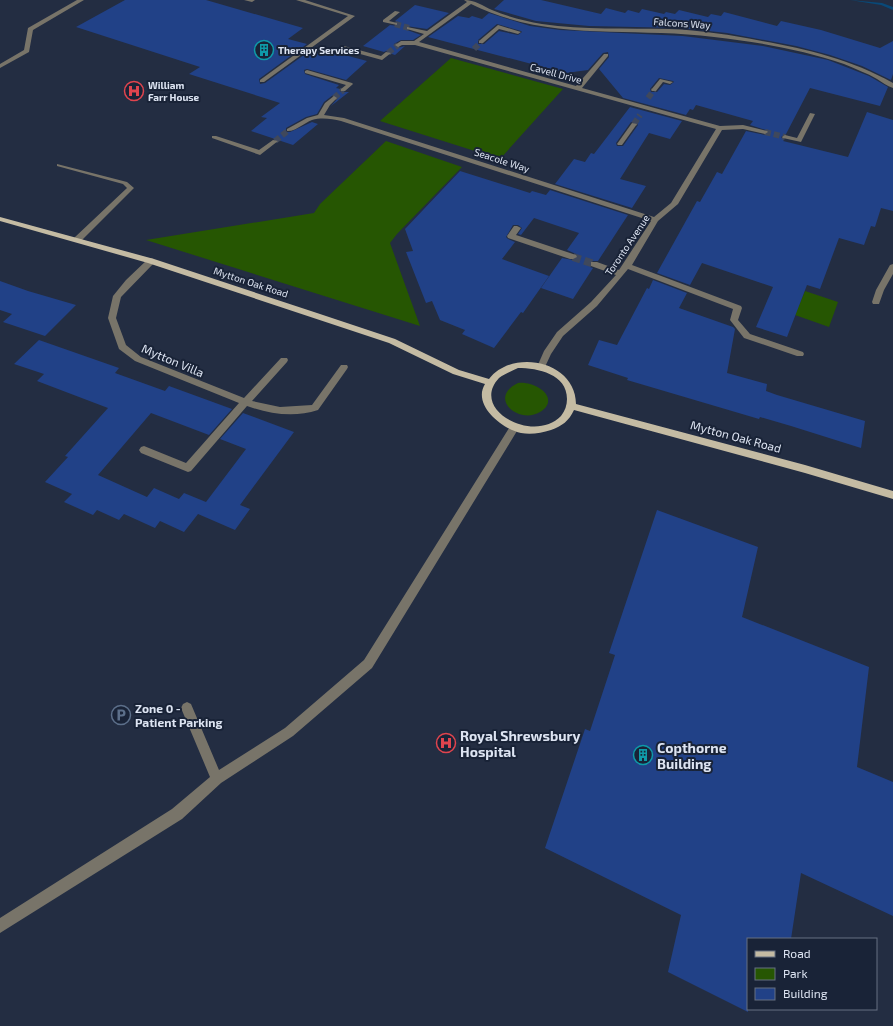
<svg xmlns="http://www.w3.org/2000/svg" width="893" height="1026" font-family="'Exo 2',sans-serif">
<style>
.green{fill:#265602}
.lines{fill:none;stroke-linecap:round;stroke-linejoin:round}
.stream{fill:#094978;fill-rule:evenodd}
.building{fill:#214187;fill-rule:evenodd}
.minor-tunnel-far1{stroke:#3f485c;stroke-width:6;stroke-dasharray:6 3;stroke-linecap:butt}
.minor-tunnel{stroke:#3f485c;stroke-width:8;stroke-dasharray:8 4;stroke-linecap:butt}
.minor{fill:#787469;fill-rule:evenodd}
.major{fill:#c4bba3;fill-rule:evenodd}
.labels{text-anchor:middle;dominant-baseline:central;stroke-width:4;stroke-linejoin:round;paint-order:stroke}
.far-street-label{font-size:10px;fill:#dde4f2;stroke:#192337}
.far-poi-label{font-size:10px;font-weight:bold;fill:#dde4f2;stroke:#192337;text-anchor:start}
.street-label{font-size:12px;fill:#dde4f2;stroke:#192337}
.poi-label{font-size:12px;font-weight:bold;fill:#dde4f2;stroke:#192337;text-anchor:start}
.near-poi-label{font-size:14px;font-weight:bold;fill:#dde4f2;stroke:#192337;text-anchor:start}
</style>
<rect width="100%" height="100%" fill="#232d42"/>
<g class="green">
<polygon points="451,58 563,89 500,159 380,121"/>
<polygon points="386,141 462,167 397,234 390,243 420,326 146,240 314,213 320,204"/>
<polygon points="805,291 838,302 829,327 795,315"/>
<path d="M518 383C537 381 561 399 540 412 519 425 487 398 518 383Z"/>
</g>
<g class="lines">
<polygon class="stream" points="850,0 882,3 893,7 893,10 881,5"/>
</g>
<g class="building">
<polygon points="125,0 206,0 303,28 288,39 307,44 259,79 260,84 265,83 315,47 367,61 346,80 307,69 304,70 305,74 339,85 336,88 340,89 340,92 349,92 331,106 338,98 333,95 324,102 317,114 306,117 286,128 286,132 290,132 312,122 318,124 293,145 251,131 267,118 261,117 280,103 189,74 200,67 76,27"/>
<polygon points="504,0 541,0 601,14 606,8 625,13 628,10 639,13 642,9 664,14 666,12 675,14 679,10 708,17 711,14 721,16 724,12 777,26 781,21 821,30 880,48 893,41 893,74 891,80 862,66 830,55 796,46 727,33 681,28 589,26 536,21 494,9"/>
<polygon points="415,5 449,13 427,29 406,26 407,30 421,35 413,40 401,40 394,44 394,45 397,48 405,46 395,55 392,54 391,52 386,51 384,52 363,46 390,25 398,26 398,22 395,21"/>
<path d="M489 13 530 26 560 30 683 36 763 46 828 60 869 76 888 87 880 106 810 88 786 134 781 137 784 140 783 141 848 157 867 112 893 120V211L881 208 875 227 871 226 864 245 839 238 820 289 807 285 787 337 756 327 773 287 702 263 690 285 657 273 697 201 700 202 717 172 722 174 746 131 765 135 769 133V131L750 125 753 121 696 105 693 110 690 109 686 115 623 98 599 69 609 57 608 52 603 53 588 70 566 73 428 37 458 16 469 18 472 16 482 19ZM497 24 521 31 522 32 518 35 499 31 484 44H478V40ZM659 78 673 81 674 82 670 85 664 84 657 92H651L650 89Z"/>
<path d="M630 107 682 121 670 139 649 133 620 179 646 186 632 208 555 184 574 159 585 162 591 153 594 154ZM631 122 637 123 638 125 623 146H617L616 143Z"/>
<polygon points="460,171 530,193 532,191 546,195 550,190 628,215 598,261 590,261 590,267 593,268 573,299 541,288 562,258 573,260 578,257 576,254 567,250 579,233 534,218 521,235 518,234 522,228 518,225 513,225 506,237 508,239 515,242 502,259 549,276 523,313 521,312 494,348 462,334 465,330 440,320 432,301 426,303 406,252 413,251 405,229"/>
<polygon points="653,280 687,293 679,308 733,327 735,329 727,373 767,384 766,391 777,395 865,421 861,448 791,426 760,417 759,419 627,380 628,378 588,365 599,340 617,345 647,288 649,289"/>
<polygon points="0,281 28,291 76,305 45,336 3,322 12,314 0,310"/>
<polygon points="39,340 119,368 115,373 165,391 169,386 232,409 209,435 151,413 98,475 147,497 154,488 179,499 184,493 206,502 246,449 220,439 243,413 294,432 240,505 250,509 235,530 198,514 184,532 160,521 155,528 124,514 119,520 97,510 93,515 64,502 72,494 45,482 68,457 65,456 108,408 37,381 44,374 14,364"/>
<polygon points="657,510 758,547 742,617 869,667 857,767 893,782 893,916 801,873 791,939 748,939 748,1012 668,972 681,915 545,848 585,729 590,731 615,655 609,653"/>
</g>
<g class="lines">
<g class="minor-tunnel-far1">
<polyline points="395,24 409,28"/>
<polyline points="474,49 481,42"/>
<polyline points="388,53 398,45"/>
<polyline points="334,98 343,90"/>
<polyline points="648,98 654,90"/>
<polyline points="634,124 640,115"/>
<polyline points="765,132 785,137"/>
<polyline points="275,141 289,130"/>
</g>
<polyline class="minor-tunnel" points="573,257 594,264"/>
<g class="minor">
<polygon points="77,0 84,0 33,30 29,52 0,68 0,64 24,50 28,28"/>
<polygon points="244,0 255,0 252,2"/>
<polygon points="296,0 305,0 355,16 264,82 260,82 260,80 348,16"/>
<path d="M464 0C475 0 483 6 492 10 508 17 525 21 542 24 584 30 626 28 669 29 700 30 731 35 762 41 808 49 852 60 893 83V88C887 86 882 82 877 79 867 73 855 69 844 64 803 50 758 42 714 37 630 26 550 43 471 4L419 42 576 86 604 54H608V56L582 88 720 126 743 125 767 131 768 132 765 134 743 129 722 130 678 204 658 221 632 265 741 306 742 308 738 320 750 334 803 352 804 354 803 356H797L744 338 730 320 733 309 628 269 597 306 563 336 551 354 544 369H538L537 367 544 351 557 332 591 302 616 275 591 266V262H597L619 270 651 221 341 121C332 119 322 117 312 120 304 123 295 132 287 131V129L307 118 318 115 325 103 334 96 337 98 330 105 324 115 344 118 654 217 671 203 716 129 415 45H402L398 47 395 45 401 41H414L424 34 407 29V27L427 31 467 2Z"/>
<polygon points="395,11 400,12 389,21 397,23 397,25 383,22 383,20"/>
<polygon points="498,25 521,32 518,34 499,29 483,43 479,43 479,41"/>
<polygon points="344,46 381,56 386,52 391,53 382,60 342,49 341,48"/>
<polygon points="307,70 352,83 353,84 345,91 341,91 341,89 346,85 305,73 305,71"/>
<polygon points="660,79 673,82 670,84 663,82 656,91 652,91 651,90"/>
<polygon points="810,113 815,114 801,142 783,138 782,137 785,135 797,138"/>
<polygon points="632,123 637,124 622,145 618,145 617,144"/>
<polygon points="212,136 216,136 259,150 273,140 278,141 260,155 212,138"/>
<polygon points="57,164 127,182 134,188 80,242 74,242 74,238 127,188 123,184 57,166"/>
<polygon points="514,226 517,226 521,228 516,235 576,255 577,257 573,259 570,259 508,238 507,236"/>
<path d="M151 258 154 259V263L121 297 116 318 126 345 141 357 244 398 281 358H287L288 360 287 362 252 401 280 407 312 405 341 365H347L348 367 347 369 318 410C294 418 270 414 247 406L191 471 188 472 141 453 139 450 141 447 144 446 186 463 239 403 135 361 119 349 108 318 113 296 126 280 148 259Z"/>
<polygon points="893,264 893,274 884,290 879,304 873,304 872,302 876,290 890,265"/>
<polygon points="514,424 519,428 517,431 372,668 293,736 221,783 182,819 0,933 0,918 172,809 210,777 181,708 183,704 187,702 191,704 219,770 285,728 364,660 511,425"/>
</g>
<path class="major" d="M0 217 154 259 317 313 395 339 459 370 489 379C513 348 576 361 576 404L805 465 893 491V499L805 473 574 410C569 421 562 426 551 430 541 433 531 435 521 433 502 429 472 405 485 384L453 374 389 343 148 263 0 221ZM518 368C538 368 567 374 567 399 567 405 565 411 561 416 534 444 469 410 499 378 504 374 512 371 518 368Z"/>
</g>
<defs>
<g id="building-ring" transform="scale(1)"><circle r="9.5" fill="#192337" stroke="#0f9aa8" stroke-width="1.5"/><path d="M-4-6H4V6H1V3H-1V6H-4ZM-2.5-4.3h1.7v1.8h-1.7ZM.8-4.3h1.7v1.8H.8ZM-2.5-1h1.7V.8h-1.7ZM.8-1h1.7V.8H.8Z" fill="#0f9aa8"/></g>
<g id="hospital-ring" transform="scale(1)"><circle r="9.5" fill="#192337" stroke="#e0444e" stroke-width="1.5"/><path d="M-5-5h3v3.5h4V-5h3V5h-3V1.5h-4V5h-3Z" fill="#e0444e"/></g>
<g id="parking-ring" transform="scale(1)"><circle r="9.5" fill="#192337" stroke="#5c6f8a" stroke-width="1.5"/><path d="M-3.5-5.5H1a3.5 3.5 0 0 1 0 7H-1V5.5H-3.5ZM-1-3.4V-.6H.8a1.4 1.4 0 0 0 0-2.8Z" fill="#5c6f8a"/></g>
</defs>
<g fill-rule="evenodd">
<use href="#building-ring" x="264" y="50"/>
<use href="#hospital-ring" x="134" y="91"/>
<use href="#parking-ring" x="121" y="715"/>
<use href="#hospital-ring" x="446" y="743"/>
<use href="#building-ring" x="643" y="755"/>
</g>
<g class="labels">
<g class="far-street-label">
<text transform="translate(682 23) rotate(4)">Falcons Way</text>
<text transform="translate(556 73) rotate(15)">Cavell Drive</text>
<text transform="translate(502 160) rotate(18)">Seacole Way</text>
<text transform="translate(627 245) rotate(-56)">Toronto Avenue</text>
<text transform="translate(251 282) rotate(18)">Mytton Oak Road</text>
</g>
<g class="far-poi-label">
<text x="278" y="50">Therapy Services</text>
<text x="148" y="85">William<tspan x="148" dy="12">Farr House</tspan></text>
</g>
<g class="street-label">
<text transform="translate(173 360) rotate(23)">Mytton Villa</text>
<text transform="translate(736 436) rotate(15)">Mytton Oak Road</text>
</g>
<g class="poi-label">
<text x="135" y="708">Zone 0 -<tspan x="135" dy="14">Patient Parking</tspan></text>
</g>
<g class="near-poi-label">
<text x="460" y="735">Royal Shrewsbury<tspan x="460" dy="16">Hospital</tspan></text>
<text x="657" y="747">Copthorne<tspan x="657" dy="16">Building</tspan></text>
</g>
</g>
<rect x="747" y="938" width="130" height="72" fill="#192337" stroke="#677082"/>
<rect x="755" y="951" width="20" height="6" fill="#c4bba3" stroke="#677082"/>
<text x="783" y="958" font-size="12" fill="#dde4f2">Road</text>
<rect x="755" y="968" width="20" height="12" fill="#265602" stroke="#677082"/>
<text x="783" y="978" font-size="12" fill="#dde4f2">Park</text>
<rect x="755" y="988" width="20" height="12" fill="#214187" stroke="#677082"/>
<text x="783" y="998" font-size="12" fill="#dde4f2">Building</text>
</svg>
